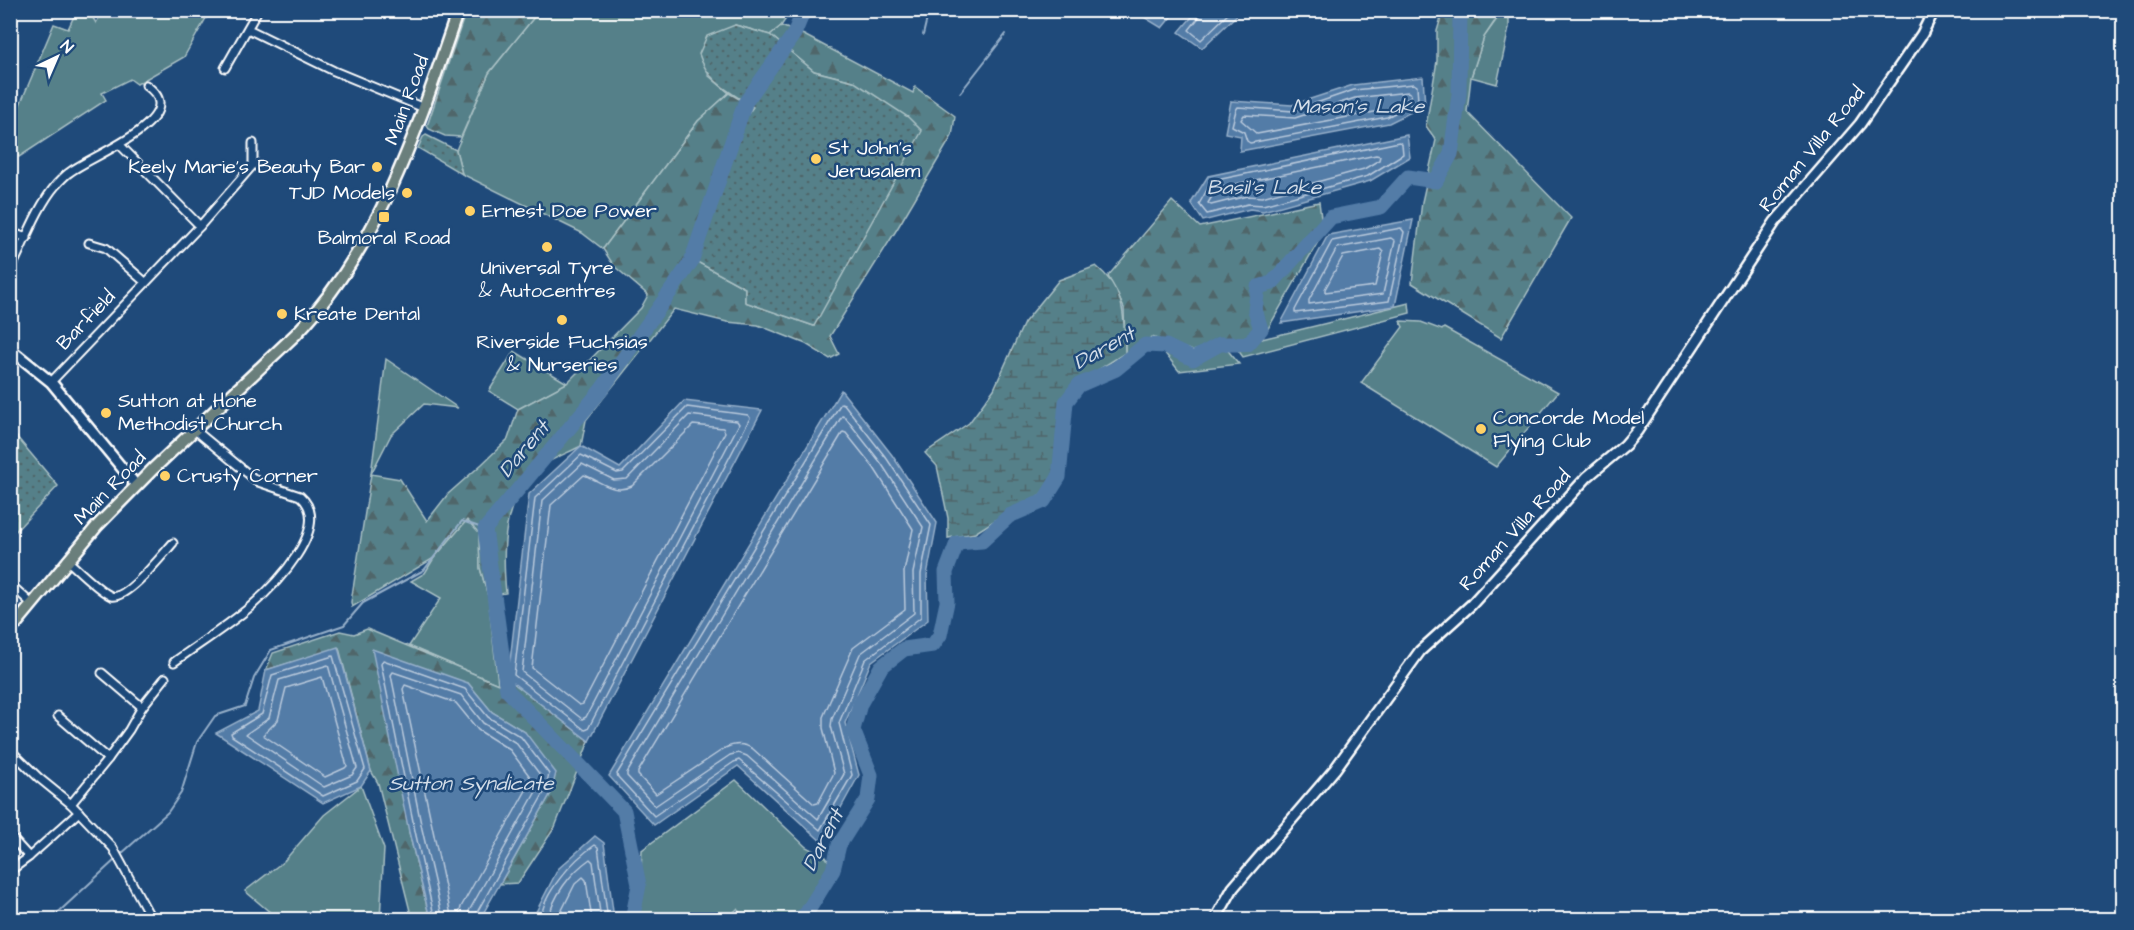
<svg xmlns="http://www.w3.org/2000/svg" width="2134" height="930" font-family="'Architects Daughter',sans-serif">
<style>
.green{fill:#548089;stroke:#aac0c4;stroke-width:1.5}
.forest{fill:url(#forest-firs);stroke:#aac0c4;stroke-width:1.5}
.wetland{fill:url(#wetland-marsh);stroke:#aac0c4;stroke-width:1.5}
.garden{fill:url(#garden-dots);stroke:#aac0c4;stroke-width:1.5}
.water{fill:#527ba7;stroke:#97b0ca;stroke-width:1.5}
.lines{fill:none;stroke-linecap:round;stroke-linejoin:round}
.shore{stroke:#bacadc;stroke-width:1.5}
.stream{stroke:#97b0ca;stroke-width:2}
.river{stroke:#527ba7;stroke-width:15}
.minor-casing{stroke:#fff;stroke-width:11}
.tertiary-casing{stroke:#fff;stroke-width:14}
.primary-casing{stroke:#fff;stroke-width:15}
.minor{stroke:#1f4a7a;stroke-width:7}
.tertiary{stroke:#1f4a7a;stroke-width:9}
.primary{stroke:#6b7f7c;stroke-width:10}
.poi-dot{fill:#ffd166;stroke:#1f4a7a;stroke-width:2}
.labels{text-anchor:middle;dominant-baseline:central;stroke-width:5;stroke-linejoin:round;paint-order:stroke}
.street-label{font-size:20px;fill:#fff;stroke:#1f4a7a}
.poi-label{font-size:20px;fill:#fff;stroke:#1f4a7a;text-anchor:start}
.water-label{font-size:21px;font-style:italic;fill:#d4dee9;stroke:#1f4a7a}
</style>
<defs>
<pattern id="forest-firs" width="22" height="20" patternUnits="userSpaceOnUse" patternTransform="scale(1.5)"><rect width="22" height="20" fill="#548089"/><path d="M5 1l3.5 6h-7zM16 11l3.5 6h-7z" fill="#50666a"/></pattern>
<pattern id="wetland-marsh" width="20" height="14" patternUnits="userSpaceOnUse" patternTransform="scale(1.5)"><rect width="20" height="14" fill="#548089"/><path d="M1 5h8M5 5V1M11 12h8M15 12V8" fill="none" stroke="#50666a"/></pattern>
<pattern id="garden-dots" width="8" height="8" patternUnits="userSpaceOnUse" patternTransform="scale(1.5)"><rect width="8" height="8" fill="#548089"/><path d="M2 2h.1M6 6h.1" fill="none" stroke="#50666a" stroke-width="1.8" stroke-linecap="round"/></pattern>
</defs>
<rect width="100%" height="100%" fill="#1f4a7a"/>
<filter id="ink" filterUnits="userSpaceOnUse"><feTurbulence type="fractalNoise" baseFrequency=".0167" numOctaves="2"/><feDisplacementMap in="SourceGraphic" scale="12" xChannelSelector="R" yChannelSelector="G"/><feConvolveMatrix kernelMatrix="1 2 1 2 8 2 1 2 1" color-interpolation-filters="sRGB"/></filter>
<g filter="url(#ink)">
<g class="green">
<polygon points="103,11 210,11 184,57 137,84 130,79 102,93 106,100 19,157 11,148 11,126 54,24 68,29 75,14 84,17 90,13 96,23"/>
<polygon points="539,11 791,11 781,26 770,35 735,25 708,75 729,93 698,121 603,249 582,233 462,174 456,150 489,73"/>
<polygon points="1492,11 1509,11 1509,28 1497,84 1471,77 1484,37 1497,19"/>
<polygon points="1409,303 1410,313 1243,357 1232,342 1262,339"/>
<polygon points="1400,321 1421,322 1442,330 1444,328 1558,392 1496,467 1361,383 1403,327"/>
<polygon points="1152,337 1193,351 1221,342 1239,364 1179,371"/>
<polygon points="514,351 567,383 518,409 489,391"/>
<polygon points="386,359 458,408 424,404 391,435 371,474"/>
<polygon points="467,520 479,533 480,568 488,596 498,684 409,646 441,598 411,581 425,573 434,558"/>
<polygon points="736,780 806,847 826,857 831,865 804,911 793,919 745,919 737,909 727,919 639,919 642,850"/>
<polygon points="361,786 384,849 380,919 278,919 245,891 284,861 324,815"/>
</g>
<g class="forest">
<polygon points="466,11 539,11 489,73 461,137 445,136 429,129 427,126"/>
<polygon points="1443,11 1492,11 1497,18 1484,37 1471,77 1467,112 1571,218 1501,338 1412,283 1422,202 1436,140 1426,126 1437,61 1437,31"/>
<path d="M781 26 804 35 913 93 915 87 955 116 952 136 897 229 830 336 839 354 830 359 806 344 758 325 727 322 674 309 586 420 581 446C568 453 545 461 535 471 502 502 502 551 506 593L488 596 480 568 479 533 467 520 434 558 352 607 351 602 371 474 400 479 427 521 448 494 482 464 508 439 518 409 567 383 641 308 648 295 614 266 603 249 698 121 729 93 753 107 732 137 719 182 688 257 745 288V302L814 326 854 81 814 71 770 35Z"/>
<polygon points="1172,201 1200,227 1319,202 1323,233 1262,339 1221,342 1193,351 1152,337 1125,353 1124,308 1108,276"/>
<polygon points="367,629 498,684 508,679 589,741 555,827 518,883 500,884 551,793 525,732 492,712 468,683 409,832 430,919 412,919 378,783 371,771 339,648 266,670 273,653 340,631 354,634"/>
</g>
<path class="wetland" d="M1096 266C1127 291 1124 319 1125 353L1074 385 1060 412 1055 478 1037 498 1011 510 975 533 948 538V518L937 466 925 453 969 423 994 389 1024 323 1059 280Z"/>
<g class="garden">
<path d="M735 25 770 35 814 71 853 81 908 117 922 131 814 326 745 302V288L688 257 719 182 732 137 753 107C729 91 708 83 699 54L707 36Z"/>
<polygon points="426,135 456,150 462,174 418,148 423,137"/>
<polygon points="11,430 58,486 11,536"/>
</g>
<g class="water">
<polygon points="1134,11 1176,10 1176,11 1162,28"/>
<polygon points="1197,11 1197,10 1241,11 1202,48 1179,32"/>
<polygon points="1423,77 1425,105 1389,123 1240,151 1241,136 1225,133 1231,101 1292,105 1353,85"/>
<polygon points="1407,135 1410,157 1370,181 1263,211 1250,209 1203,221 1191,203 1208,176"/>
<polygon points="1413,220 1395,306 1281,323 1328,235"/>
<polygon points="841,390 892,455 937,523 927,575 928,620 871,662 845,723 859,775 822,842 738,766 654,825 609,776"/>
<polygon points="684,401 762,410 589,741 508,679 529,494 581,446 620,468"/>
<polygon points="338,647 371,771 361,786 323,803 216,733 258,711 266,670"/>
<polygon points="372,649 468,683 492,712 525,732 556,773 551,793 480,919 430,919 409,832"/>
<polygon points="595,836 604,843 614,919 535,919 535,914 558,869"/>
</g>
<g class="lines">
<g class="shore">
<polyline points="1201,10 1200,16 1189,30 1201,40 1232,10"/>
<polygon points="1414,84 1417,86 1418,101 1387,117 1250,143 1247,141 1244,132 1232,126 1236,110 1238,107 1293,111 1354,90"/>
<polygon points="1408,92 1411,94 1410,97 1385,110 1257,134 1241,120 1244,115 1295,118 1355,98"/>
<polygon points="1399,142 1402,144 1403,154 1368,176 1263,205 1248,204 1207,214 1199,204 1212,181"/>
<polygon points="1376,155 1380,156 1379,160 1364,169 1262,197 1247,196 1211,205 1208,203 1217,188"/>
<polygon points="1401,228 1404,232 1389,301 1295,313 1295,310 1332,241"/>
<polygon points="1391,238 1395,241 1383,294 1309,304 1309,300 1337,248"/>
<polygon points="1380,249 1383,252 1375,286 1325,292 1325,289 1343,256"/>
<polygon points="841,403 844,404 887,459 931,525 921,574 921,617 865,660 839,723 852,775 820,830 739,760 734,762 654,816 618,777 617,774"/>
<polygon points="687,407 748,415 750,418 588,729 585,730 514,675 535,498 581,455 617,473 623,472"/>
<polygon points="689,415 737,421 739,424 586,717 582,719 522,672 542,501 582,464 614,480 627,479"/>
<polygon points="842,416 845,417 881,463 923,527 913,573 914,613 860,654 832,719 831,726 844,774 818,819 747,756 739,753 730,755 655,806 627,776 627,773"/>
<path d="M693 425 723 428 725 432 583 704 579 705 532 668 551 505 584 475C601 481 613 495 632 486Z"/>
<path d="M843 432 846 433 874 468 913 529 904 572 905 609 853 648 823 717V728L834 773 818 803 814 804 753 749C744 743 735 743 725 748L656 794 638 775V772Z"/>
<polygon points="333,656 365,769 357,781 323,796 232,736 231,733 262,714 272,675"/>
<polygon points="328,665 357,768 352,775 324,787 246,734 269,718 279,680"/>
<polygon points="322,677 347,766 345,768 325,777 263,735 278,720 286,688"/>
<polyline points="435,920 415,831 381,664 383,660 465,689 488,717 521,737 549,774 545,791 476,914 475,920"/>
<polyline points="443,920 422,829 391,675 393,672 461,695 483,723 516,743 541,776 538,788 469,911 467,920"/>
<polyline points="452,920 403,689 405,685 456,703 478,730 510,750 531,778 529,785 461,907 458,920"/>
<path d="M541 920C542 893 574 859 595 845L598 847 608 920"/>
<path d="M548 920C553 896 570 873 590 859L593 862 601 920"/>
<polyline points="557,920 575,884 583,877 586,880 592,920"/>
</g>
<g class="stream">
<polyline points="923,35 929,10"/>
<polyline points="960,93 1006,34"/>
<polyline points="120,855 168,812 181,793 197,742 215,716 245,706 254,678 271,650 344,625 363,603 424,570 462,521 485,529"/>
<polyline points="50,920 116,859"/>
</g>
<g class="river">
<polyline points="632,920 639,885 624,811 507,690 485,529 602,389 691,262 745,103 794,34 804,10"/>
<polyline points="797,920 806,914 833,870 839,845 868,799 871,775 853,730 860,704 881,667 904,649 933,645 940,635 947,602 946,572 957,543 982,541 1009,516 1044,501 1059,477 1066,402 1079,385 1116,369 1145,345 1166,346 1193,359 1220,344 1248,344 1261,329 1255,310 1258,287 1272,283 1331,217 1381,207 1408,177 1436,181 1451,154 1459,94 1460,10"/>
</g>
<g class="minor-casing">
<g id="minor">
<polyline points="248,29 334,71 424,108"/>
<polyline points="225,68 258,10"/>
<polyline points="120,145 200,226"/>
<polyline points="10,232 27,238"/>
<polyline points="89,243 106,248 145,282"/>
<path d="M10 271C24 244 37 207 56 185 60 181 65 175 70 172 88 158 161 130 159 103 159 95 151 89 146 85"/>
<polyline points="51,382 200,226 253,165 253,143"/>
<path d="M67 560C77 569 99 591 111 596 126 601 163 554 173 543"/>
<polyline points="10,584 32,604"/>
<path d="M174 662C199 644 226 627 250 607 273 587 335 526 300 496L258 482 195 430"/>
<polyline points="102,673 142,707"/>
<polyline points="58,716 108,759"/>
<polyline points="10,750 39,778 71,804 113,848 152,920"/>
<polyline points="71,804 108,759 129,730 142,707 165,678"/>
<polyline points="10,836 29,857"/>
<polyline points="10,871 29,857 79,812"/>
</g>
</g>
<g class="tertiary-casing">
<g id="tertiary">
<polyline points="10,349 51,382 136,485"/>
<polyline points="1215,920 1233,888 1335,769 1420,651 1471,605 1587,477 1625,445 1637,431 1775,222 1860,124 1922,34 1934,10"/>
</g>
</g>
<g class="primary-casing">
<path id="primary" d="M10 631 97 526 153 469 296 334C381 245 419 124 458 10"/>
</g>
<use href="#minor" class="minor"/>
<use href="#tertiary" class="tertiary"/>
<use href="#primary" class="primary"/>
</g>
</g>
<g class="poi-dot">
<circle cx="816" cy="159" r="6"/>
<circle cx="377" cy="167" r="6"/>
<circle cx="407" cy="193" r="6"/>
<circle cx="470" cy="211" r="6"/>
<rect x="378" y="211" width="12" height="12" rx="3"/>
<circle cx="547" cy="247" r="6"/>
<circle cx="282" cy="314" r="6"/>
<circle cx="562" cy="320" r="6"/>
<circle cx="106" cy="413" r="6"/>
<circle cx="1481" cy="429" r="6"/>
<circle cx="165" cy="476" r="6"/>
</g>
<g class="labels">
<g class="street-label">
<text transform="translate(407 100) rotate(-70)">Main Road</text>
<text transform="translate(1812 149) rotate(-51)">Roman Villa Road</text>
<text transform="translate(86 320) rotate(-46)">Barfield</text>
<text transform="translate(110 488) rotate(-46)">Main Road</text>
<text transform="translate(1515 530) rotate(-48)">Roman Villa Road</text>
</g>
<g class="poi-label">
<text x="828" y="148">St John's<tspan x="828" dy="23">Jerusalem</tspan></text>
<text x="365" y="167" text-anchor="end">Keely Marie's Beauty Bar</text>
<text x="395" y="193" text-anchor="end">TJD Models</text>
<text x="482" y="211">Ernest Doe Power</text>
<text x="384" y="238" text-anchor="middle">Balmoral Road</text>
<text x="547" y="268" text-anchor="middle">Universal Tyre<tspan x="547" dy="23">&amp; Autocentres</tspan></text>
<text x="294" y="314">Kreate Dental</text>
<text x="562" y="342" text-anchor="middle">Riverside Fuchsias<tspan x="562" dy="23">&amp; Nurseries</tspan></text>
<text x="118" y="401">Sutton at Hone<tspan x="118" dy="23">Methodist Church</tspan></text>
<text x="1493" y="418">Concorde Model<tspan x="1493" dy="23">Flying Club</tspan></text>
<text x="177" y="476">Crusty Corner</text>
</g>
<g class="water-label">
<text x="1358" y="106">Mason's Lake</text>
<text x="1264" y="187">Basil's Lake</text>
<text transform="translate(1104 348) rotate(-29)">Darent</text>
<text transform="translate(524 449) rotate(-50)">Darent</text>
<text x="471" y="783">Sutton Syndicate</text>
<text transform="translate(823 840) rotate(-63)">Darent</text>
</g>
</g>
<rect width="2134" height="930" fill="none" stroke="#1f4a7a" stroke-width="36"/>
<rect x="18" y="18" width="2098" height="894" fill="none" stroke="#fff" stroke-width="2" filter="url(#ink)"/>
<g transform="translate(57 57) rotate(44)" stroke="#1f4a7a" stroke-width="4.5" paint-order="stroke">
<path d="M0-4.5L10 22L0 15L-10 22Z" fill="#ffffff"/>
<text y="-9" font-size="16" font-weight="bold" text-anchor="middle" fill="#ffffff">N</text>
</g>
</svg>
